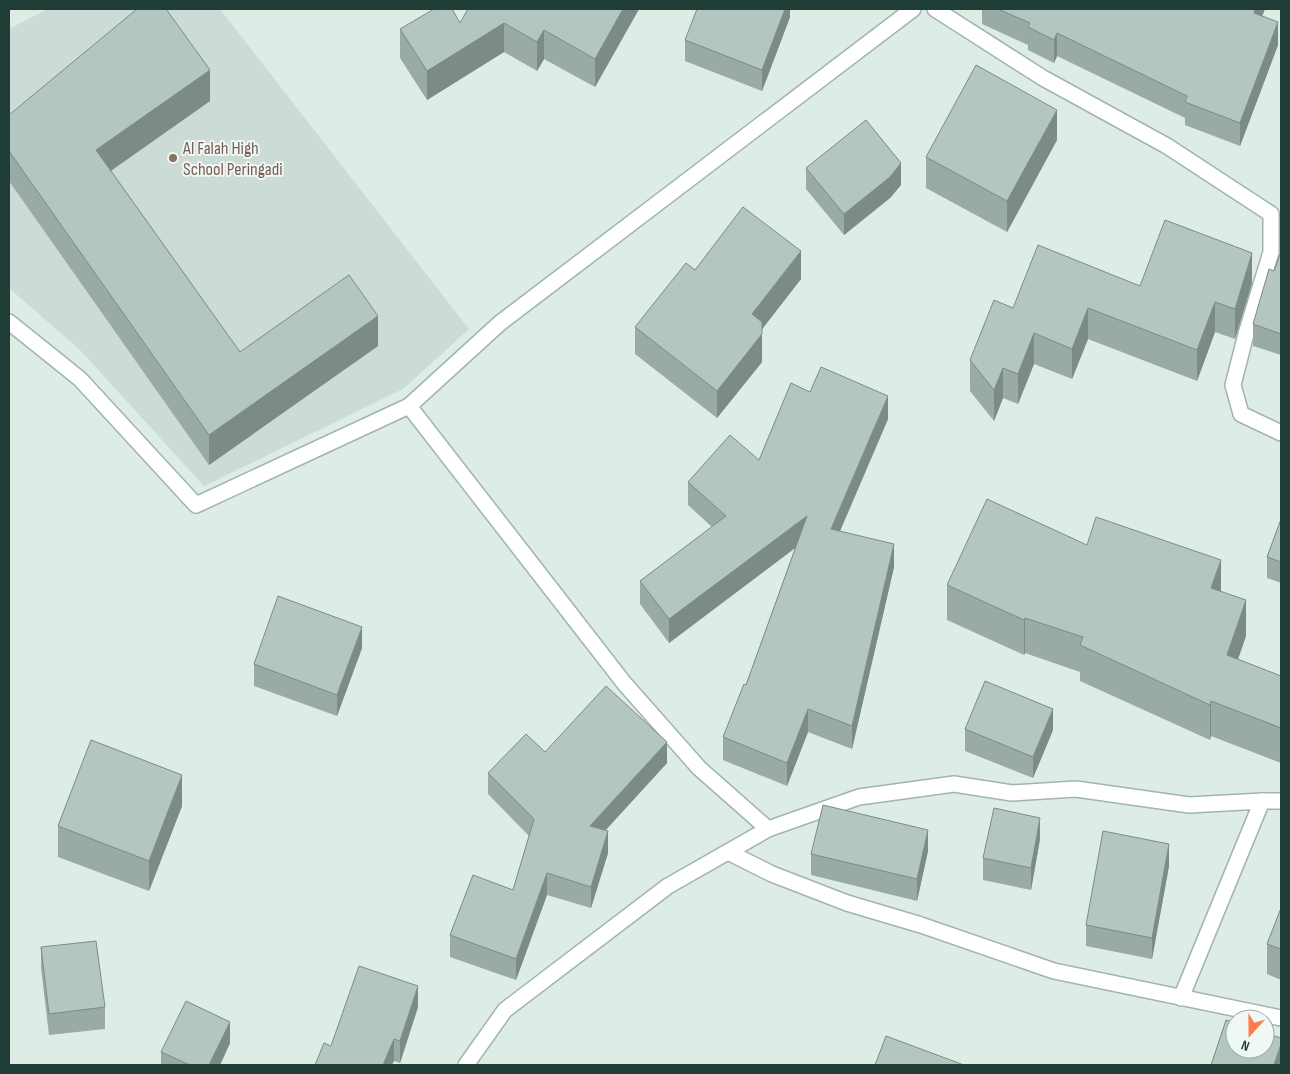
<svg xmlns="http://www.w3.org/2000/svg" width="1290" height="1074" font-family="'Sofia Sans Condensed',sans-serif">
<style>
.built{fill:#ccdbd5}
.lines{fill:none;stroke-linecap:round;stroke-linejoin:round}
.minor-casing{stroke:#a1b4ae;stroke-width:18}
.minor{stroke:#fff;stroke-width:15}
.wall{fill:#9aaaa4}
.shaded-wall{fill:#7d8b86}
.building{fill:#b3c6bf;stroke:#7d8b86}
.education-dot{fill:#8d6e63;stroke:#eff8f4;stroke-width:2}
.labels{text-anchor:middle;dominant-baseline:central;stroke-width:4;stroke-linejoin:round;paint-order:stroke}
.education-label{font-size:18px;fill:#785e54;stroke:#eff8f4;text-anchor:start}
</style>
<rect width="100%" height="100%" fill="#deece6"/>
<polygon class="built" points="48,9 220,9 469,329 403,389 204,486 80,350 9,288 9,29"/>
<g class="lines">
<g class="minor-casing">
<g id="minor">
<polyline points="935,9 1043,78 1167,146 1271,214 1271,252 1246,334 1233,385 1241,414 1281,433"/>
<polyline points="9,322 80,379 196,505 409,406 624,683 699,768 768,829 668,886 505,1010 466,1065"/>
<polyline points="409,406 500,323 913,9"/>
<polyline points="768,829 859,797 954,784 1012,793 1076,789 1189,805 1262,801"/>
<polyline points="728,852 772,874 847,903 921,925 1054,971 1281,1018"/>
<polyline points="1181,998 1262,801 1281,801"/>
</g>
</g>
<use href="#minor" class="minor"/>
</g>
<g class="wall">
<polygon points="639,9 595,87 544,59 537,71 504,52 427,100 400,58 400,29 460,23"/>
<polygon points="790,9 790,17 762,91 685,61 685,40"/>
<polygon points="982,9 1265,9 1262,16 1278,45 1240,146 1185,125 1185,118 1057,56 1054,63 1028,50 1028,45 982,24"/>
<polygon points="210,101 111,171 240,352 378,346 209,465 9,181 9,115"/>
<polygon points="1057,140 1007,232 926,188 926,157"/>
<polygon points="806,168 901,185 890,198 844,235 806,189"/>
<polygon points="1281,252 1281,355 1253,346 1253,324 1274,271"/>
<polygon points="695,270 801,279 762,329 762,362 717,418 635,354 635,327"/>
<polygon points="1252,283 1235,339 1215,332 1197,381 1088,339 1072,379 1034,364 1018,404 1003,398 994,421 970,391 970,360 1013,308 1140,286"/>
<polygon points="810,392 888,419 840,531 894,567 852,749 808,732 787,786 723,760 723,737 746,685 795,548 669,643 640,604 640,581 712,527 688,505 688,482 759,460"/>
<polygon points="1281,519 1281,583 1267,578 1267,557"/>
<polygon points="1087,545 1221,591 1246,636 1238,659 1281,676 1281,763 1211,736 1210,740 1080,681 1080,672 1025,653 1024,655 947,620 947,585"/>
<polygon points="362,648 337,716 254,686 254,664"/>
<polygon points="965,729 1053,730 1033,778 965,751"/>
<polygon points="545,752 667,763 605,831 608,853 591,908 547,895 516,980 450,957 450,935 513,890 529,836 488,794 488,773"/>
<polygon points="182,806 149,891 58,857 58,826"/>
<polygon points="1040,839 1031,890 983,880 983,858"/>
<polygon points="928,851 917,901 811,875 811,854"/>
<polygon points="1169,866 1152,959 1086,946 1086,925"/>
<polygon points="1281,908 1281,980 1267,974 1267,944"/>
<polygon points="41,947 105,1007 105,1029 49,1035 41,968"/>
<polygon points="418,1007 400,1063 394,1061 315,1065 331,1046"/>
<polygon points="230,1043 220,1065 161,1065 161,1052"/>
</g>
<g class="shaded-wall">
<polygon points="623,9 639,9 595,87 595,59"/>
<polygon points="785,9 790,9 790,17 762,91 762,70"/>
<polygon points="1255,9 1265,9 1254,36 1254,13"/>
<polygon points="1278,22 1278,45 1240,146 1240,123"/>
<polygon points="504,23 504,52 427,100 427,71"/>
<polygon points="544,30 544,59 537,71 537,42"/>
<polygon points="1057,33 1057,56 1054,63 1054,40"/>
<polygon points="210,70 210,101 96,181 96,150"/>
<polygon points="1057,110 1057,140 1007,232 1007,201"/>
<polygon points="901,163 901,185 890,198 844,235 844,214"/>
<polygon points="801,251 801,279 752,342 752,314"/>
<polygon points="1252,253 1252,283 1235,339 1235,309"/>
<polygon points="1215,302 1215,332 1197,381 1197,350"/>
<polygon points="1088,308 1088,339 1072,379 1072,349"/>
<polygon points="378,316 378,346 209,465 209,435"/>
<polygon points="1034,333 1034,364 1018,404 1018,374"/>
<polygon points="762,334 762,362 717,418 717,391"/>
<polygon points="1003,368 1003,398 994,421 994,390"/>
<polygon points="888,396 888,419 831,552 831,529"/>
<polygon points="807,516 807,539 669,643 669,619"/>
<polygon points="894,544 894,567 852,749 852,726"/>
<polygon points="1221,560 1221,596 1211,588"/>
<polygon points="1246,600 1246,636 1227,691 1227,655"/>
<polygon points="1025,618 1025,653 1024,655 1024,620"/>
<polygon points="362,627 362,648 337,716 337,695"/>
<polygon points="1211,701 1211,736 1210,740 1210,705"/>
<polygon points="808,709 808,732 787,786 787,763"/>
<polygon points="1053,709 1053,730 1033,778 1033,757"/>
<polygon points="667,742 667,763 590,847 590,826"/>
<polygon points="182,775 182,806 149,891 149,861"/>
<polygon points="1040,818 1040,839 1031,890 1031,868"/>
<polygon points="928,830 928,851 917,901 917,879"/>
<polygon points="608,831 608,853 591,908 591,887"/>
<polygon points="1169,844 1169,866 1152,959 1152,938"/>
<polygon points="547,873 547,895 516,980 516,959"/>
<polygon points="418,986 418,1007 400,1063 400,1041"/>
<polygon points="230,1022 230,1043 220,1065 209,1065"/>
<polygon points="394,1039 394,1061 392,1065 383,1065"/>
<polygon points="1281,1044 1281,1065 1274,1065"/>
</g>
<g class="building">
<polygon points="137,9 166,9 210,70 96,150 240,352 349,275 378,316 209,435 9,151 9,115"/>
<polygon points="434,9 452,9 460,23 468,9 623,9 595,59 544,30 537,42 504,23 427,71 400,29"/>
<polygon points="697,9 785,9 762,70 685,40"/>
<polygon points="998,9 1255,9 1254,13 1278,22 1240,123 1185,102 1187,96 1057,33 1054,40 1028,27 1030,23"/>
<polygon points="976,65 1057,110 1007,201 926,157"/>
<polygon points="866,120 901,163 890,177 844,214 806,168"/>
<polygon points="743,207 801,251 752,314 762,322 762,334 717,391 635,327 686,263 695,270"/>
<polygon points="1165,220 1252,253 1235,309 1215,302 1197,350 1088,308 1072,349 1034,333 1018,374 1003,368 994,390 970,360 994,300 1013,308 1038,245 1140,286"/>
<polygon points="1281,252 1281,334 1253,324 1269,269 1274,271"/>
<polygon points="821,367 888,396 831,529 894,544 852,726 808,709 787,763 723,737 744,684 746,685 807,516 669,619 640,581 726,516 688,482 730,435 759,460 791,383 810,392"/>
<polygon points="987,499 1087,545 1096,517 1221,560 1211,588 1246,600 1227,655 1281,676 1281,728 1211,701 1210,705 1080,645 1083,637 1025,618 1024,620 947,585"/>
<polygon points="1281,519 1281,562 1267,557"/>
<polygon points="278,596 362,627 337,695 254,664"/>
<polygon points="985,681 1053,709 1033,757 965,729"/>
<polygon points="606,686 667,742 590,826 608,831 591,887 547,873 516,959 450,935 473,875 513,890 534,819 488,773 526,734 545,752"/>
<polygon points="91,740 182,775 149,861 58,826"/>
<polygon points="823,805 928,830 917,879 811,854"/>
<polygon points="994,808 1040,818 1031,868 983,858"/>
<polygon points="1103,831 1169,844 1152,938 1086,925"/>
<polygon points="1281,908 1281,949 1267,944"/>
<polygon points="96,941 105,1007 49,1014 41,947"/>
<polygon points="359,966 418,986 400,1041 394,1039 383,1065 315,1065 324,1043 331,1046"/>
<polygon points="186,1001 230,1022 209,1065 190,1065 161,1052"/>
<polygon points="1226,1020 1235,1023 1235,1049 1265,1049 1265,1033 1281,1038 1281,1044 1274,1065 1211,1065"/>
<polygon points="886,1036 964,1065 875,1065"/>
</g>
<circle class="education-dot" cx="173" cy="158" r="5"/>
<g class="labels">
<g class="education-label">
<text x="183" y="148">Al Falah High<tspan x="183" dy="21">School Peringadi</tspan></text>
</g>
</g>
<rect width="1290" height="1074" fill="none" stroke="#1e3d36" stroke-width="20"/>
<g transform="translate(1250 1034) rotate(201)"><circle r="24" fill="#eff8f4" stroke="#9bada8"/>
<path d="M0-4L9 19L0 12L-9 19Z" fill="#ff7d49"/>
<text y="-8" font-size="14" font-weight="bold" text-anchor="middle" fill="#1e3d36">N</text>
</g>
</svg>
